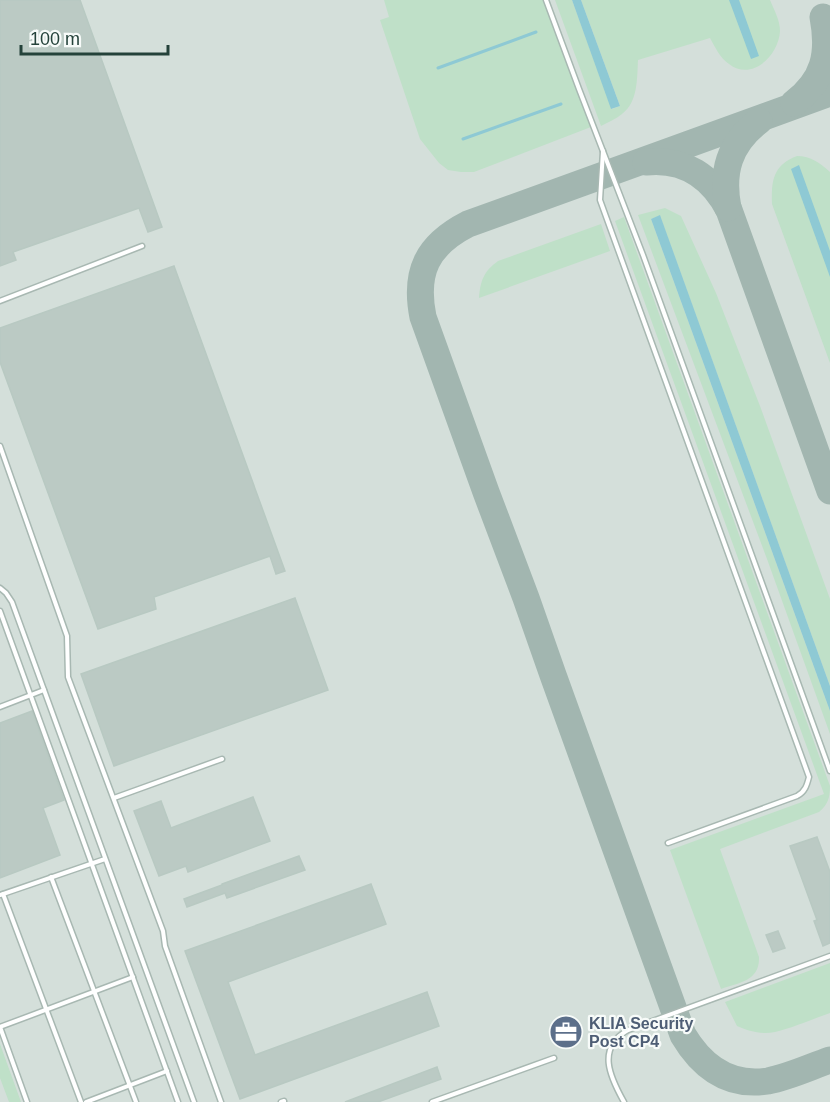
<svg xmlns="http://www.w3.org/2000/svg" width="830" height="1102" font-family="Arial,sans-serif">
<style>
.built{fill:#d4dfda}
.green{fill:#bfe0c8}
.water{fill:#8ec9d4}
.lines{fill:none;stroke-linecap:round;stroke-linejoin:round}
.stream{stroke:#8ec9d4;stroke-width:3}
.taxiway{stroke:#a2b6b0;stroke-width:27}
.building{fill:#bbcac4;stroke:#b8c9c2;stroke-width:1.5}
.lane-casing{stroke:#a8b8b2;stroke-width:7}
.lane{stroke:#fff;stroke-width:4}
.labels{text-anchor:middle;dominant-baseline:central;stroke-width:4.5;stroke-linejoin:round;paint-order:stroke}
.service-label{font-size:16px;font-weight:bold;fill:#4e5e75;stroke:#f7fbf9;text-anchor:start}
</style>
<rect width="100%" height="100%" fill="#e6efeb"/>
<rect class="built" x="0" y="0" width="830" height="1102"/>
<g class="green">
<polygon points="384,0 544,0 591,127 474,172 461,172 448,170 439,163 420,139 380,20 389,17"/>
<path d="M555 0H572L612 109 620 106 581 0H770C774 10 780 20 780 31 779 55 752 82 729 64 720 58 715 47 710 38L638 60C637 79 638 102 622 114 616 119 608 122 601 126Z"/>
<path d="M797 156C811 156 820 163 830 172V363L772 204C771 181 773 165 797 156Z"/>
<polygon points="665,208 681,216 716,293 760,406 830,599 830,686 660,216 651,219 830,711 830,734 767,559 638,215"/>
<path d="M624 217 830 786C830 797 828 805 819 812L720 849 759 957C760 981 739 983 721 989L670 850 824 794 615 221Z"/>
<path d="M601 224 610 251 479 298C480 281 484 271 498 261Z"/>
<path d="M830 963V1013C812 1019 793 1028 775 1032 762 1035 748 1031 737 1026L725 1002Z"/>
<polygon points="0,1044 21,1102 9,1102 0,1078"/>
</g>
<g class="water">
<polygon points="572,0 581,0 620,106 611,109"/>
<polygon points="729,0 739,0 759,56 751,59"/>
<polygon points="799,165 830,251 830,277 791,169"/>
<polygon points="660,215 830,686 830,711 651,219"/>
</g>
<g class="lines">
<g class="stream">
<polyline points="438,68 536,32"/>
<polyline points="463,139 561,104"/>
</g>
<g class="taxiway">
<path d="M830 93 468 224C427 245 414 272 423 317L486 492 526 598 553 675 683 1035C702 1067 729 1087 768 1081 789 1077 810 1067 830 1060"/>
<path d="M794 103C824 80 830 54 823 17"/>
<path d="M646 162C684 158 712 177 729 210L830 491"/>
<path d="M728 208C721 172 729 144 759 121"/>
</g>
</g>
<g class="building">
<polygon points="0,0 80,0 162,227 148,232 139,208 13,252 16,260 0,266"/>
<polygon points="174,266 285,571 276,574 270,556 154,597 156,609 98,629 0,362 0,328"/>
<polygon points="295,598 328,690 114,766 81,674"/>
<polygon points="32,711 64,800 43,808 60,855 0,878 0,723"/>
<polygon points="253,797 270,841 188,872 186,866 159,876 134,811 161,801 171,828"/>
<polygon points="817,837 830,872 830,943 823,946 814,921 817,920 790,846"/>
<polygon points="299,856 305,870 227,898 225,893 187,907 184,899 222,885 222,884"/>
<polygon points="371,884 386,924 228,982 255,1055 427,992 439,1026 240,1099 185,951"/>
<polygon points="778,931 785,948 773,952 766,935"/>
<polygon points="571,1021 577,1037 560,1043 555,1027"/>
<polygon points="437,1067 441,1079 378,1102 345,1102"/>
</g>
<g class="lines">
<g class="lane-casing">
<g id="lane">
<polyline points="546,0 579,89 643,255 830,771"/>
<path d="M603 151 600 200 809 777C807 785 805 792 797 796L668 843"/>
<polyline points="0,301 142,246"/>
<polyline points="0,446 67,636 68,677 163,931 165,946 221,1102"/>
<polyline points="0,588 6,593 12,602 194,1102"/>
<polyline points="0,611 178,1102"/>
<polyline points="0,707 44,690"/>
<polyline points="114,798 222,759"/>
<polyline points="51,877 136,1102"/>
<polyline points="3,894 81,1102"/>
<polyline points="0,895 105,859"/>
<polyline points="0,1027 133,977"/>
<polyline points="0,1027 27,1102"/>
<polyline points="86,1102 167,1071"/>
<polyline points="281,1102 284,1101"/>
<polyline points="432,1102 554,1058"/>
<path d="M624 1102C610 1077 596 1048 628 1030L830 956"/>
</g>
</g>
<use href="#lane" class="lane"/>
</g>
<defs>
<g id="office-disc" transform="scale(1.725)"><circle r="9.5" fill="#5c6f8a" stroke="#f7fbf9"/><path d="M-6-3h4V-5.5h4V-3h4V5H-6ZM-1-4.5V-3h2v-1.5ZM-6 0V1H6V0Z" fill="#fff"/></g>
</defs>
<g fill-rule="evenodd">
<use href="#office-disc" x="566" y="1032"/>
</g>
<g class="labels">
<g class="service-label">
<text x="589" y="1023">KLIA Security<tspan x="589" dy="18">Post CP4</tspan></text>
</g>
</g>
<path d="M21 45v9h147v-9" fill="none" stroke="#24423a" stroke-width="3"/>
<text x="30" y="45" font-size="18" fill="#24423a" stroke="#f7fbf9" stroke-width="4.5" paint-order="stroke">100 m</text>
</svg>
